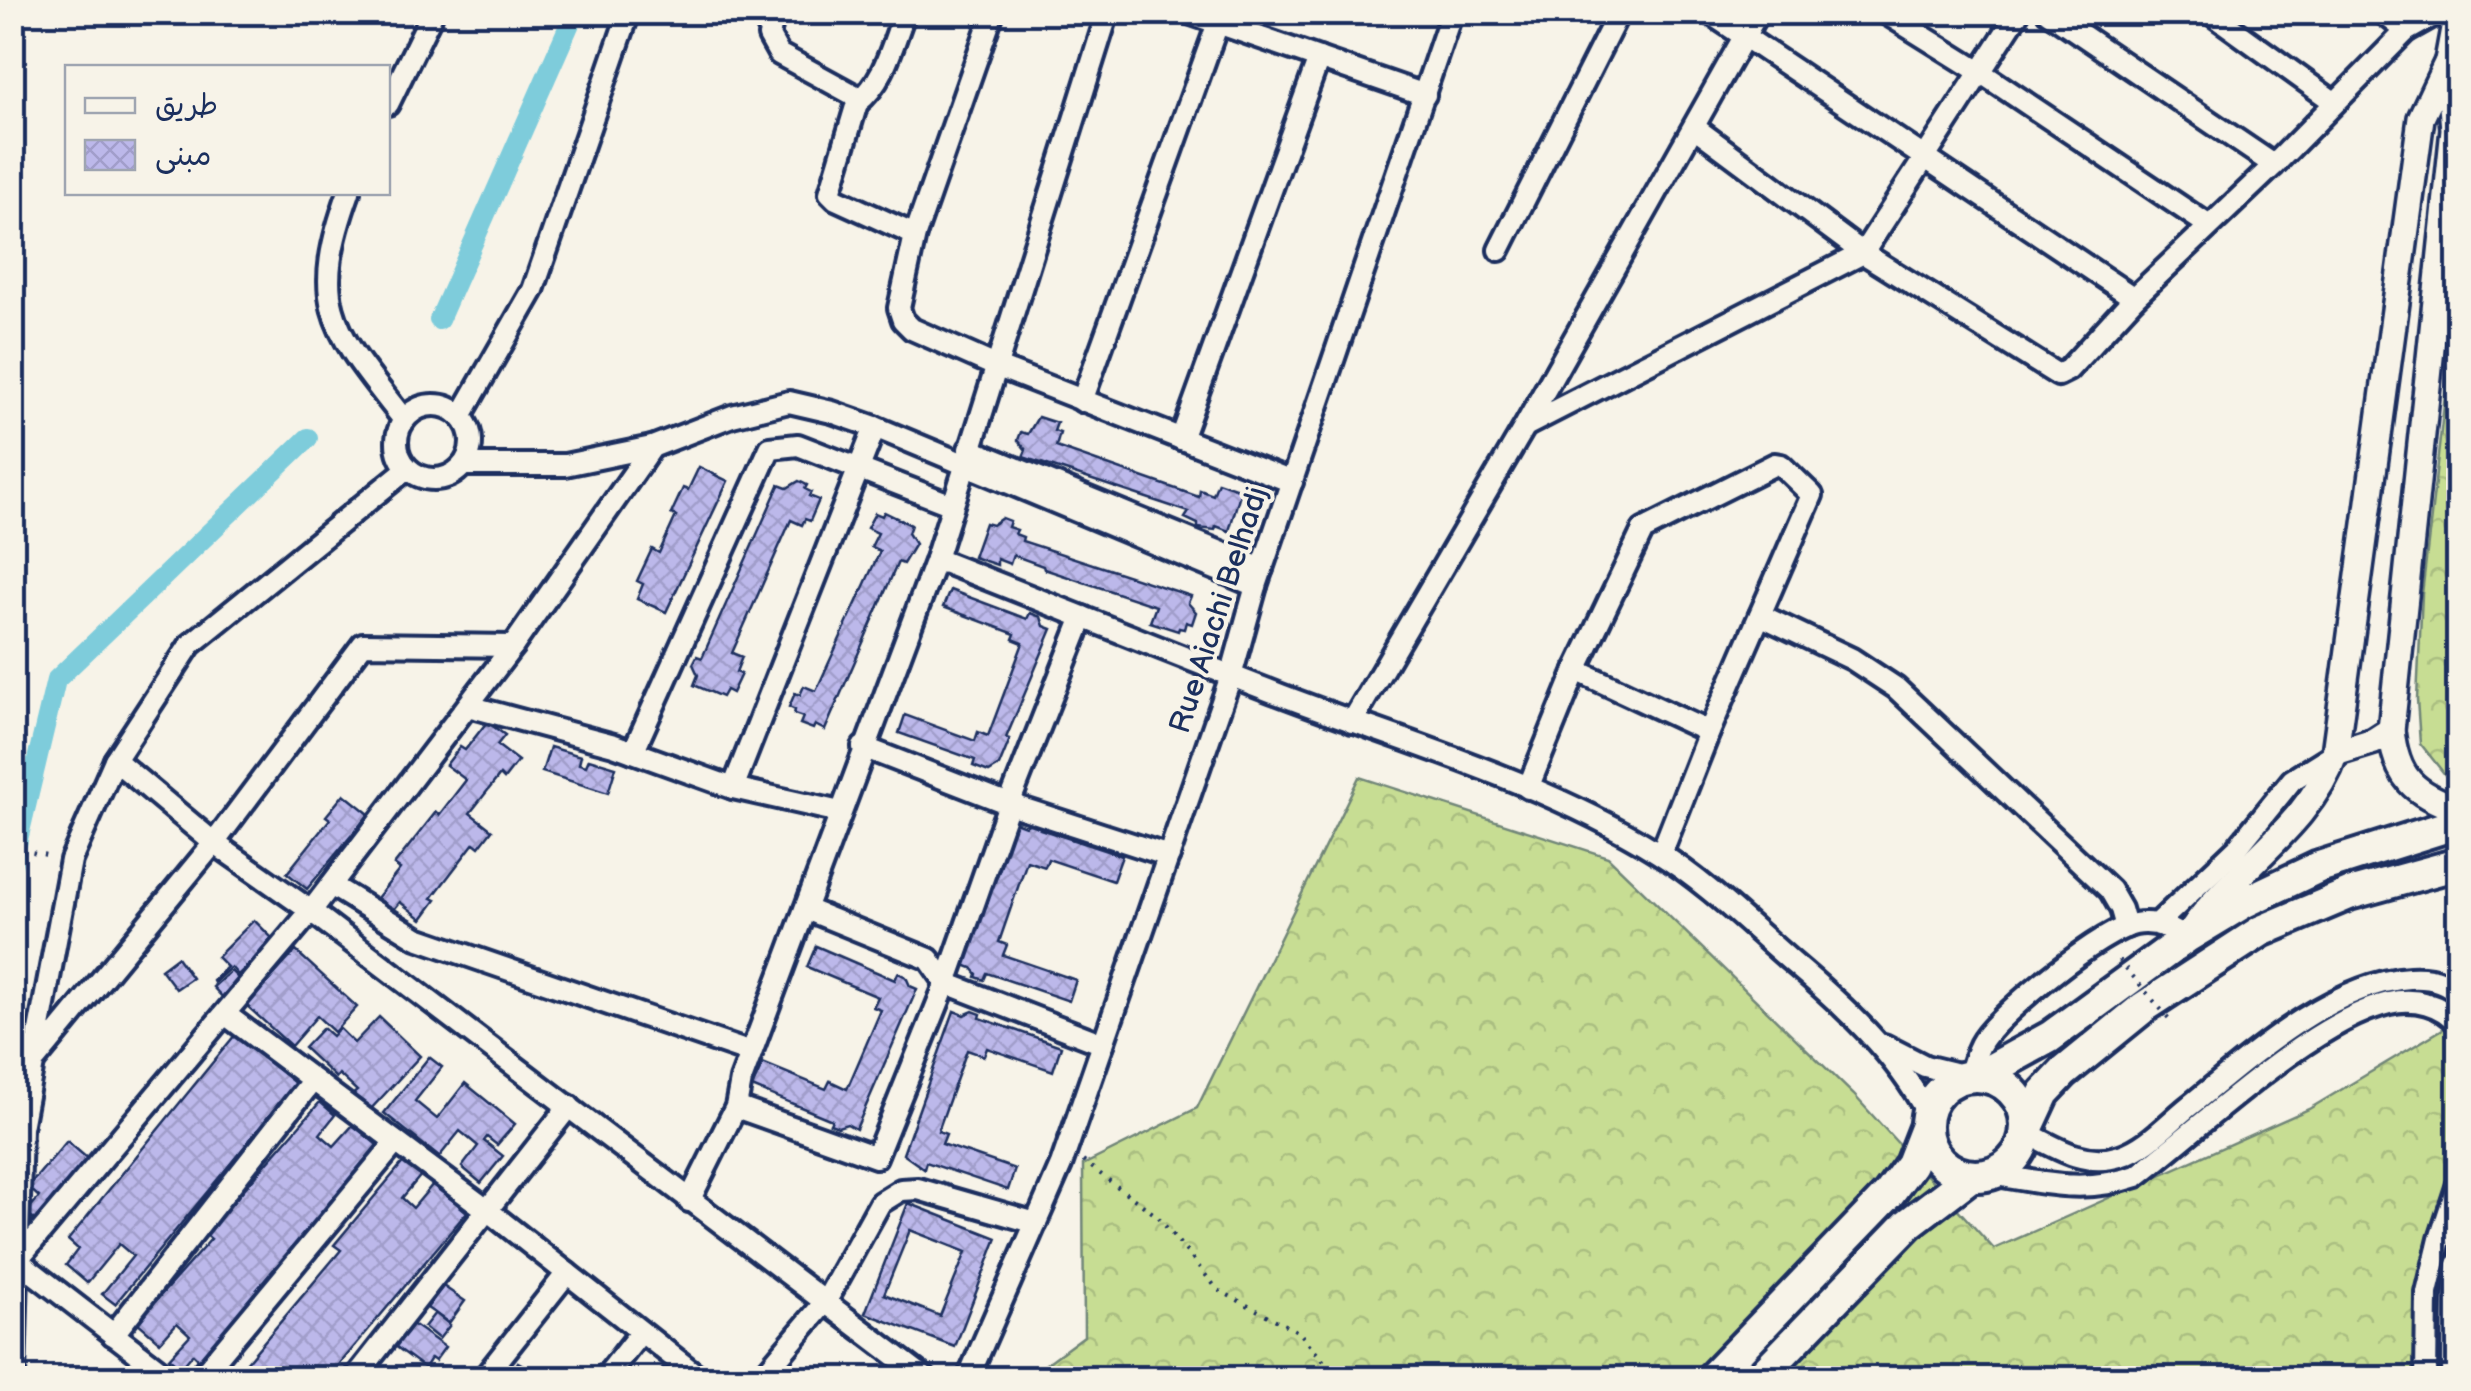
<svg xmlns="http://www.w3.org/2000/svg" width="2471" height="1391" font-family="'Balsamiq Sans','Playpen Sans Arabic',sans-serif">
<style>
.forest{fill:url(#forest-crowns);stroke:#718678;stroke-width:2.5}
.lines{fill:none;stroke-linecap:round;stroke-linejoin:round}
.canal{stroke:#7eccdb;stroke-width:20}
.building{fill:url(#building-cross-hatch);stroke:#1b2f5e;stroke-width:2.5;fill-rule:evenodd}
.minor-casing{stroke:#1b2f5e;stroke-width:28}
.major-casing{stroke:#1b2f5e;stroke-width:32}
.highway-casing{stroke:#1b2f5e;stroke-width:38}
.path{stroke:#1b2f5e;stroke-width:4;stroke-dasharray:2.5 8;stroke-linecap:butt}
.minor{stroke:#f7f3e8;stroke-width:20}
.major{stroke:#f7f3e8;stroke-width:25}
.highway{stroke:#f7f3e8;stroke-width:30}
.path-bridge{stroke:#1b2f5e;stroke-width:4;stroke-dasharray:2.5 8;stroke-linecap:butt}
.labels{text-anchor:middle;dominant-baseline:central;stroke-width:8;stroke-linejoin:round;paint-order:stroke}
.street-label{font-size:30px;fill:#1b2f5e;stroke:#f7f3e8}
</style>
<defs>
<pattern id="forest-crowns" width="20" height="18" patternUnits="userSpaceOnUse" patternTransform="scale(2.5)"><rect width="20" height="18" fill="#c7dd93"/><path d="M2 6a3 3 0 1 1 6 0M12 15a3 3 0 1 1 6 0" fill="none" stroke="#aabe81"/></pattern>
<pattern id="building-cross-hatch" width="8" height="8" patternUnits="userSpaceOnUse" patternTransform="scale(2.5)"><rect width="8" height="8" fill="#bcb8ea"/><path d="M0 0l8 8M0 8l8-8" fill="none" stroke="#a19ecb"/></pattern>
</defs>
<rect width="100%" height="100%" fill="#f7f3e8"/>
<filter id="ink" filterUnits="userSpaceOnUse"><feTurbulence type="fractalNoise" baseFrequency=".01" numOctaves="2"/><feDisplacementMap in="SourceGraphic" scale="20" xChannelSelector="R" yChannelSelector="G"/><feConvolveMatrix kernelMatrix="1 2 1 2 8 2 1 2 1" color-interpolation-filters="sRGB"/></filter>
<g filter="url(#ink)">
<g class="forest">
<polygon points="2458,284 2458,783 2446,776 2420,743 2417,699 2422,594"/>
<polygon points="1359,777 1608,857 1854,1095 1994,1249 2309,1109 2458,1020 2458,1378 1027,1378 1084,1336 1083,1165 1197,1108"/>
</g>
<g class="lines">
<g class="canal">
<polyline points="439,320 575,12"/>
<polyline points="12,865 56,680 308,438"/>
</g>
</g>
<g class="building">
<polygon points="1038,417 1057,423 1054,431 1060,433 1056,447 1199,497 1200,490 1213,495 1218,482 1241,490 1229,531 1216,526 1215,530 1198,528 1198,524 1185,518 1189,512 1023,457 1026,450 1018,440 1021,432 1028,434"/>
<polygon points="699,467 728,481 666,612 637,599 643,584 637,581 652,549 659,553 676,516 671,514 683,488 688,490"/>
<polygon points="799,481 807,485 805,489 811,492 809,496 819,500 810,521 805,519 802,525 791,520 732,653 742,657 736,672 741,674 732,693 726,690 722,697 694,685 698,675 693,664 697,656 702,658 779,485 787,488"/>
<polygon points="884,512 911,525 908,533 915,544 903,564 898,562 825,730 815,725 813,729 800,724 803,717 794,714 795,710 789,707 795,693 800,695 804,686 816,691 880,551 871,547 878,533 867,528 875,513 882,516"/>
<polygon points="1002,518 1010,521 1008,527 1017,530 1015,534 1023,537 1022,541 1191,596 1188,603 1196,612 1192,624 1186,622 1184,629 1179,628 1178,631 1150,622 1156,606 1044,569 1043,566 1013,555 1010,564 997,559 997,565 973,557 985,523 992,525"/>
<polygon points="950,590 1027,619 1030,613 1041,617 1044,626 1052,629 1006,738 1010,739 999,766 989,772 973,766 975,760 899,733 905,715 975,741 978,732 988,736 1023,643 1013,639 1015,634 943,607"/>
<polygon points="487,722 505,735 497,745 518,761 504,779 500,775 470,813 492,830 479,847 474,843 432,898 436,900 422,919 400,902 393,911 377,898 400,869 394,865 436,812 439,815 466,780 446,765 460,747 465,750"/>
<polygon points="550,747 581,756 579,764 586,766 589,759 616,767 608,793 542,772"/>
<polygon points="344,794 369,814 307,889 287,873 330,819 326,816"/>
<polygon points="1015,822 1025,826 1033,822 1042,825 1040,829 1122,856 1113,881 1048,859 1045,867 1027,861 999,942 1007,945 1003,955 1076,980 1069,1001 987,973 984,980 976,977 977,974 972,968 964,965"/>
<polygon points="254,920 274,940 238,975 231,967 214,983 213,981 227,967 217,957"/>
<polygon points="816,946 895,980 898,973 906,977 910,986 917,989 856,1129 847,1124 838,1127 830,1124 832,1120 752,1087 763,1063 826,1089 830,1081 847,1089 881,1010 873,1007 878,997 807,967"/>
<polygon points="296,951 357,1007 334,1032 317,1016 291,1046 246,1005"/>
<polygon points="177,957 192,978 176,989 161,969"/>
<polygon points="231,971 243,983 225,1000 213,987"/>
<polygon points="954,1011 964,1015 973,1011 981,1014 980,1018 1061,1046 1053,1071 987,1048 984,1056 967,1050 938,1131 946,1134 942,1144 1015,1169 1008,1190 926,1162 924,1169 903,1154"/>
<polygon points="379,1017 420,1056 369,1111 352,1095 357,1091 339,1074 336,1078 304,1048 323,1028 332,1036 339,1028 354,1043"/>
<polygon points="235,1035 296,1084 115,1304 102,1294 133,1256 119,1244 87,1283 66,1265 78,1249 68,1240"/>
<polygon points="429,1057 442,1067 415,1101 437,1119 465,1083 515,1124 497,1145 487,1137 484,1141 503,1156 481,1183 462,1167 478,1146 460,1131 439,1157 384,1113"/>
<polygon points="320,1102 335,1115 320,1134 334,1146 353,1125 388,1154 198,1370 192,1365 198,1359 193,1354 181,1368 169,1358 190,1335 177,1323 160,1342 137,1322 211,1239 205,1234"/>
<polygon points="67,1141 96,1166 44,1228 26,1213 39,1197 28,1187"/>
<polygon points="405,1160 422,1174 402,1198 413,1208 433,1184 467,1212 328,1378 238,1378 235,1376 341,1250 334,1245"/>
<path d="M908 1203 997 1238 955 1347 865 1313ZM910 1230 966 1252 940 1316 884 1294Z"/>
<polygon points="443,1286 465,1301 449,1323 427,1308"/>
<polygon points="435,1313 450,1325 439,1339 424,1327"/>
<polygon points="411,1323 445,1347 435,1361 431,1358 425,1368 395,1346"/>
<polygon points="518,1362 539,1374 536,1378 509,1378"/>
<polygon points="667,1364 680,1376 677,1378 654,1378"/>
</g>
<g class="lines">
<g class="minor-casing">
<g id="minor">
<polyline points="774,12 769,36 779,54 854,95 857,103 830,193 836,199 915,235"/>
<polyline points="993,12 915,235 899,308 903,320 912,329 998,367 1292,482"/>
<polyline points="1186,12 1425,95"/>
<polyline points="1708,12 2134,298"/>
<polyline points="1884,12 1980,72 2208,225"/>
<polyline points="2048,12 2274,165"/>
<polyline points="2209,12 2334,102"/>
<polyline points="2382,12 2406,31"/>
<path d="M857 103C885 81 892 45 905 12"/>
<polyline points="388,104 433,12"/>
<polyline points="1694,127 1863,253 2058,375 2068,370 2134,298 2274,165 2406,31 2440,12"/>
<path d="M349 192C307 308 334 330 404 420"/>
<polyline points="1499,250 1619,12"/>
<polyline points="1082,401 1218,23"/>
<circle cx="434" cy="442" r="37"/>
<polyline points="461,416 533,290 629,12"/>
<polyline points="1527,425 1863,253 2019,12"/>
<polyline points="1181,439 1319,58"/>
<polyline points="969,449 1262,569"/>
<polyline points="464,465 565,465 652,447 732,416 789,402 832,412 875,427 1256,586"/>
<path d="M936 559C1051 604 1166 651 1281 695 1407 743 1542 781 1657 852 1706 882 1749 925 1792 962 1843 1005 1896 1054 1927 1113"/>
<polyline points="1760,615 1852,659 1896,688 2110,890 2121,909 2126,927"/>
<polyline points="1083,617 1009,804 1169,856"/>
<polyline points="1576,670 1709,732"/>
<polyline points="468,706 614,745 733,788 840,812"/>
<polyline points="1352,722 1525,426 1758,12"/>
<polyline points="633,752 770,448 798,445 952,505"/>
<polyline points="115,760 214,843 311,911 925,1378"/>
<polyline points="733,788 875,427"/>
<polyline points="1528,788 1576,670 1643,530 1775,464 1781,465 1812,495 1709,732 1661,854"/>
<polyline points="331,885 417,938 751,1053"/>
<polyline points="806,909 929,959 946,983 1009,804 863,747"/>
<polyline points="2157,924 2237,848 2292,780 2335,753"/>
<polyline points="225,1014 487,1210 700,1378"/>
<polyline points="1884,1045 1925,1066 1966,1076"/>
<polyline points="36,1059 214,843 363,644 513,646"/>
<path d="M1969 1076C1973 1064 1976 1050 1983 1040 2003 1010 2101 931 2135 924 2154 920 2170 927 2185 938"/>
<polyline points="736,1107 876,1157 946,983 1103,1044"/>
<path d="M2026 1132C2056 1148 2085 1167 2120 1156 2146 1148 2167 1124 2188 1107 2247 1059 2331 983 2410 978 2427 977 2446 980 2458 994"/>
<path d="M1991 1174C2044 1183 2084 1194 2137 1176 2202 1126 2312 1021 2389 1003 2414 997 2442 1004 2458 1024"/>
<polyline points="689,1201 736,1107 741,1080 936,559 1108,12"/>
<polyline points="113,1335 313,1080"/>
<polyline points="14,1378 21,1128 71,860 115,760 190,645 407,469"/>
<polyline points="170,1378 17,1260 311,911 513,646 652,447"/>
<polyline points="200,1378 396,1142"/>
<polyline points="355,1378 569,1106"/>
<polyline points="484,1378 567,1273"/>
<polyline points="605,1378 641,1332"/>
<polyline points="761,1378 826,1301 880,1203 901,1190 918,1189 1036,1223"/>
<polyline points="968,1378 1061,1165 1231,676 1256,586 1452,12"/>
<polyline points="2426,1378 2427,1293 2440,1239 2458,1184"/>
<polyline points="2453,1378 2454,1303 2458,1264"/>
</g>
</g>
<g class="major-casing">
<g id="major">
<path d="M2457 12 2448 61 2454 129 2391 730C2396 778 2414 794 2458 809"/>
<polyline points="2335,753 2374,741 2391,730"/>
<path d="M2191 931C2235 867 2309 828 2335 753L2421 118 2448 61"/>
</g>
</g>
<g class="highway-casing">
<g id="highway">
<polyline points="1981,1075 2050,1037 2187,937 2245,902 2319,867 2458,823"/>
<circle cx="1976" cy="1126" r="50"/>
<polyline points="2026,1132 2044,1093 2064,1072 2144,1007 2261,931 2349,894 2458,864"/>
<polyline points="1712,1378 1888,1195 1911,1164 1925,1128"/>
<polyline points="1759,1378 1908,1224 1971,1176"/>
</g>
</g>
<g class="path">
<polyline points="12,848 52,856"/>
<polyline points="1083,1161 1157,1216 1218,1290 1299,1332 1338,1378"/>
</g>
<use href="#minor" class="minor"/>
<use href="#major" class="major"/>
<use href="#highway" class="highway"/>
<polyline class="path-bridge" points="2119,960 2171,1021"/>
</g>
</g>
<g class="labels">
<g class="street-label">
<text transform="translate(1219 610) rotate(-72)">Rue Aiachi Belhadj</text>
</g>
</g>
<rect width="2471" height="1391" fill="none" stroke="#f7f3e8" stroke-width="50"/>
<rect x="25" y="25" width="2421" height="1341" fill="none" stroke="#1b2f5e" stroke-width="4" filter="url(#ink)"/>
<rect x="65" y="65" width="325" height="130" fill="#f7f3e8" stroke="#9fa5b1" stroke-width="2.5"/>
<rect x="85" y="98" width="50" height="15" fill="#f7f3e8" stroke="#9fa5b1" stroke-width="2.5"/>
<text x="155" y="115" font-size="30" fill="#1b2f5e">طريق</text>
<rect x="85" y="140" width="50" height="30" fill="url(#building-cross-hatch)" stroke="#9fa5b1" stroke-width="2.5"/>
<text x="155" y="165" font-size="30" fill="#1b2f5e">مبنى</text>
</svg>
